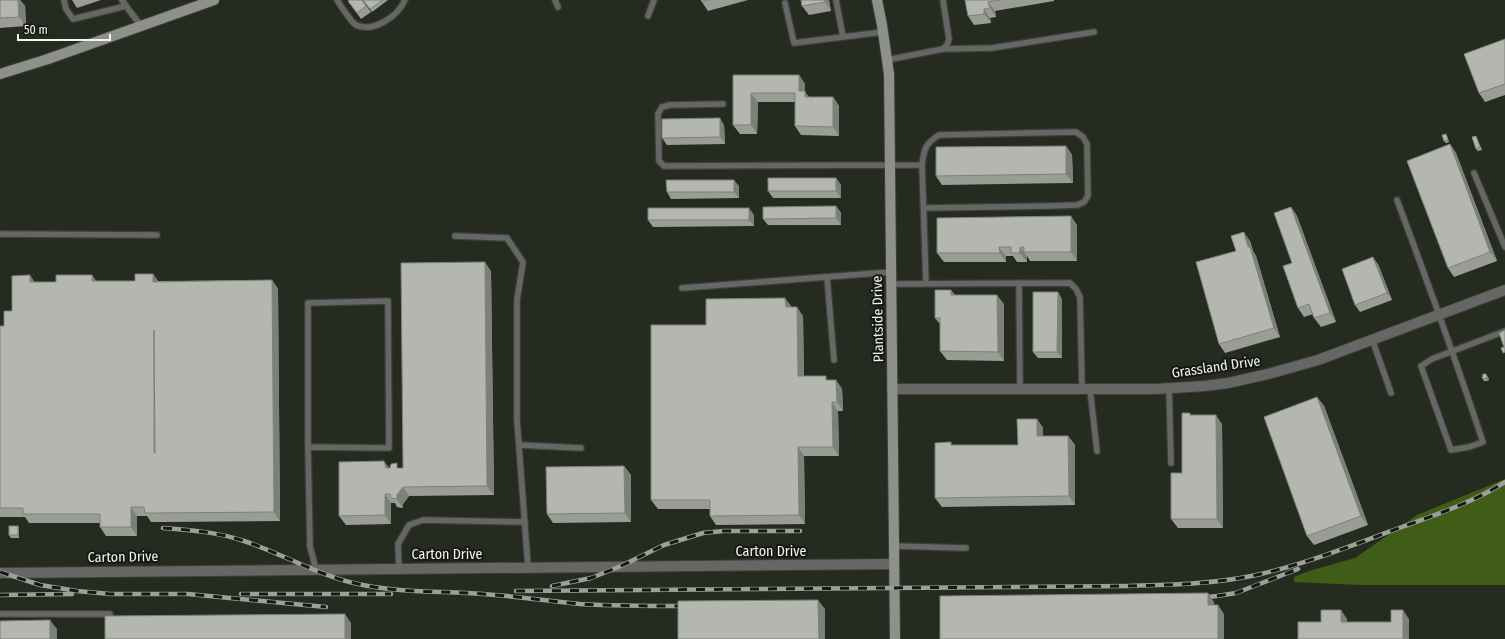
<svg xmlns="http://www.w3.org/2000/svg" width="1505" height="639" font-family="'Fira Sans Condensed',sans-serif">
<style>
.built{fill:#262b20}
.forest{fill:#405d18}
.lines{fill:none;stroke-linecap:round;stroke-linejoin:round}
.lane-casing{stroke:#3d403a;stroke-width:8}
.street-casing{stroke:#3d403a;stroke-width:12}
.secondary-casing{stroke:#3d403a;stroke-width:12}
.lane{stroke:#666764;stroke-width:5.5}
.street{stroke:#666764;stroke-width:10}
.secondary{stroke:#8d908b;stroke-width:10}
.rail-casing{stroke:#9d9f9a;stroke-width:4.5}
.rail{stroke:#161813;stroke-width:3;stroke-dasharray:9;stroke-linecap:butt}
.wall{fill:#9a9d96}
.shaded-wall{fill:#7d807a}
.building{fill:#b3b7af;stroke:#7d807a;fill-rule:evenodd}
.labels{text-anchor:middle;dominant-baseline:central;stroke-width:4;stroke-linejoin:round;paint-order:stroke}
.street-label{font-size:14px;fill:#f3f5f1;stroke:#161813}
</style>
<rect width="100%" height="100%" fill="#1f221c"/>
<rect class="built" x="0" y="0" width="1505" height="639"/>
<polygon class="forest" points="1505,479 1505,585 1359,585 1294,582 1294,577 1309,571 1355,558 1417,515"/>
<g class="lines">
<g class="lane-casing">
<g id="lane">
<polyline points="64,0 66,9 73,19 126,6 141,26"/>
<polyline points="122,0 126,6"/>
<path d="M337 0C341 6 351 22 356 25 374 33 398 16 405 0"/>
<polyline points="555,0 558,7"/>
<polyline points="836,0 843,37"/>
<polyline points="785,3 794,43 883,32"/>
<polyline points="648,16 654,0"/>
<polyline points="943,49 992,48 1094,32"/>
<polyline points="887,60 943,49 947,45 949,39 943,0"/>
<path d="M723 104 670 105 662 107 658 114 659 161 664 166 922 165C924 149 925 144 939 135L1076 132 1083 137 1087 144 1088 196 1084 202 1077 205 1049 206 924 208"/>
<polyline points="922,165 926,283"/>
<polyline points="1474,173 1505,247"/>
<path d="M1397 200C1427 280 1456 361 1483 442L1469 447 1451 450 1421 366 1432 359 1505 331"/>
<polyline points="0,234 157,235"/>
<polyline points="455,236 507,238 523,262 517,300 517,420 528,567"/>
<polyline points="827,277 834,360"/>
<polyline points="1019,283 1020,389"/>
<polyline points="891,284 1070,283 1076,289 1080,297 1082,389"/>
<polyline points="682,288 891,272"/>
<polyline points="1372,339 1391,393"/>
<polyline points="1169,388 1171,463"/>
<polyline points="1090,389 1097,451"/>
<polyline points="519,445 581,448"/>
<polyline points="308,447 389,448 388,301 308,303 308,447 310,547 316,569"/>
<polyline points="894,546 966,548"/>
<polyline points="399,568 398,544 409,525 423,520 525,522"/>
<polyline points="0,614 110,614"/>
</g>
</g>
<g class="street-casing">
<g id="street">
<polyline points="892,389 1156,389 1205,386 1228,383 1268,374 1318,360 1505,290"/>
<polyline points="0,573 894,564"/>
</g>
</g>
<g class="secondary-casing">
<g id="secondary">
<polyline points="877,0 882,25 889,74 895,639"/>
<polyline points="0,74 48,59 214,0"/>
</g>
</g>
<use href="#lane" class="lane"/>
<use href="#street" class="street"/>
<use href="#secondary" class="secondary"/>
<g class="rail-casing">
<g id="rail">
<path d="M163 528C191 530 217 532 244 541 284 554 320 577 363 585 403 593 443 591 483 594 515 596 547 601 580 604 616 606 652 606 689 606"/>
<polyline points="0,572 40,585 77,591 110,594 188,594 326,607"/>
<polyline points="552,586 591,578 621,566 664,545 703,533 723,531 800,531"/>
<path d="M516 591 1128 586C1172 585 1217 584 1261 574 1308 563 1354 545 1399 528 1435 515 1472 503 1505 482"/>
<polyline points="241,594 391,594"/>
<polyline points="0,595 72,594"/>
<polyline points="1199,598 1217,596 1236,593 1298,569"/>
</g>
</g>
<use href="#rail" class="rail"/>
</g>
<g class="wall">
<polygon points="0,0 20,0 25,6 26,26 0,28"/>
<polygon points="72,0 101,0 77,8"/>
<polygon points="362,0 371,12 361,19 348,1"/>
<polygon points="363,0 388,0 372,12"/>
<polygon points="701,0 748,0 708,11 702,2"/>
<polygon points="801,0 829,0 831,11 809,15 802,6"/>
<polygon points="965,0 1054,0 1054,1 995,11 996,17 990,18 991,23 974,25 968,16"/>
<polygon points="1505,39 1505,95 1485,102 1479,93"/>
<polygon points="733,75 799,75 805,84 805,92 809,97 833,97 839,106 839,136 801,135 795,126 795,102 758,102 757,134 740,134 733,125"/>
<polygon points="724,125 725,144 667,145 662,138"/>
<polygon points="1446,134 1447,136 1449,142 1446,143 1444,141"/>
<polygon points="1476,136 1477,138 1482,150 1478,151 1476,149"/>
<polygon points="1450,144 1456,153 1497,261 1454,277 1448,268"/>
<polygon points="1066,146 1072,155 1073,183 942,185 936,176"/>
<polygon points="836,178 841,185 841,198 773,198 768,191"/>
<polygon points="739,186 739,198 671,199 667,192"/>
<polygon points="836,206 841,213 841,225 768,225 763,219"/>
<polygon points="1291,207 1297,216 1336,322 1321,327 1314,318 1313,314 1304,317 1298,308 1292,263"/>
<polygon points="754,215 754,226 653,227 648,220"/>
<polygon points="1077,225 1077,261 1030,261 1027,256 1027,262 1017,262 1013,256 1006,256 1006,262 944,262 937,253"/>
<polygon points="1250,241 1253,251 1256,256 1280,337 1225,353 1219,344 1236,251"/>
<polygon points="1378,264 1392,300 1360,312 1355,305"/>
<polygon points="491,271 494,495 409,496 403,504 403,508 397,507 395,503 391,503 391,524 346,525 339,516 400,468 403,468"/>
<polygon points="153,274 158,281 272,280 278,289 280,521 162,522 151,522 147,516 137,516 137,536 106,536 100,527 100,523 29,523 25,517 0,517 0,326 4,326 12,311 34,282 56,282 92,275 96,281 135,281"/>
<polygon points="951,290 955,295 1004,304 1004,361 947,360 940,351 940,324 935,318"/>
<polygon points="1062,299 1062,358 1038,358 1033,352"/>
<polygon points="792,307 803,316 804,376 829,380 836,380 842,389 843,411 838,411 839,456 804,456 805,524 716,525 710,516 710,509 658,509 651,500 706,325"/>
<polygon points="1486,374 1489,379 1488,381 1484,381 1482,378"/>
<polygon points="1317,397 1324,406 1368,525 1314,545 1307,536"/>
<polygon points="1192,415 1222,424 1223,528 1178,528 1171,519 1182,473"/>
<polygon points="1037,419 1043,428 1043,436 1068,436 1075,445 1075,505 942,507 935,498 953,445 1018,445"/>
<polygon points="624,466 631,475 631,522 553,523 547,514"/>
<polygon points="18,526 19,529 19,538 11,538 9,535"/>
</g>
<g class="shaded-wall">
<polygon points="18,0 20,0 25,6 26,26 19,17"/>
<polygon points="824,0 829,0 831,11 825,2"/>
<polygon points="988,2 995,11 996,17 990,8"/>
<polygon points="984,9 990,18 991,23 984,14"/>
<polygon points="799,75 805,84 805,92 811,100 811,106 799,91"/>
<polygon points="751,93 758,102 757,134 751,125"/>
<polygon points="833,97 839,106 839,136 833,127"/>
<polygon points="720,118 724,125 725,144 720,137"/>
<polygon points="1450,144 1456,153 1497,261 1490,252"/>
<polygon points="1066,146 1072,155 1073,183 1066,174"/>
<polygon points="836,178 841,185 841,198 836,191"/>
<polygon points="734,180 739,186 739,198 734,192"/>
<polygon points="836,206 841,213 841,225 836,218"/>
<polygon points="1291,207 1297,216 1336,322 1330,313"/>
<polygon points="749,208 754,215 754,226 749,220"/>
<polygon points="1071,216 1077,225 1077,261 1071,252"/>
<polygon points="1244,232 1250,241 1253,251 1256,256 1280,337 1274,328"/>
<polygon points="999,247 1006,256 1006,262 1000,253"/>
<polygon points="1020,247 1027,256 1027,262 1020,253"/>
<polygon points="1373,257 1378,264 1392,300 1387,293"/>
<polygon points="485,262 491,271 494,495 487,486"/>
<polygon points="153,274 159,283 153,282"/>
<polygon points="30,275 36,284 30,282"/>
<polygon points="92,275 98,284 92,281"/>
<polygon points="272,280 278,289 280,521 274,512"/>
<polygon points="951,290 957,299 951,295"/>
<polygon points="1058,292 1062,299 1062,358 1057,352"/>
<polygon points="997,295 1004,304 1004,361 998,352"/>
<polygon points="785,298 792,307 786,307"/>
<polygon points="797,307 803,316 804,385 798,376"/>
<polygon points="1486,374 1489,379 1488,381 1486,379"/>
<polygon points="836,380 842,389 843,411 837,402"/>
<polygon points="1317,397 1324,406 1368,525 1361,516"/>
<polygon points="832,402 838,411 839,456 833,447"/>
<polygon points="1216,415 1222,424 1223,528 1217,519"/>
<polygon points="1037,419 1043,428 1043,445 1037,436"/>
<polygon points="1068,436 1075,445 1075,505 1069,496"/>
<polygon points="798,447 804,456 805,524 799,515"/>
<polygon points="384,461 391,470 386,468"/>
<polygon points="624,466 631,475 631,522 625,513"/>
<polygon points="403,487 409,496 403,504 403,508 397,499 397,495"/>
<polygon points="385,494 391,503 391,524 385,515"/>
<polygon points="131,507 137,516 137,536 131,527"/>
<polygon points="18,526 19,529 19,538 18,535"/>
<polygon points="1208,593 1214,602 1215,614 1208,605"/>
<polygon points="818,600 825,609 825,639 819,639"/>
<polygon points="1218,605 1224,614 1224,639 1218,639"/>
<polygon points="1341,610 1347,619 1347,631 1341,622"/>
<polygon points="1403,610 1409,619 1409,639 1403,639"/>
<polygon points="345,614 351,623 351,639 345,639"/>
<polygon points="50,620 57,629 57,639 50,639"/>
</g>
<g class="building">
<polygon points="0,0 18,0 19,17 0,18"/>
<polygon points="349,0 362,0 366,6 357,13 348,1"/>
<polygon points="363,0 383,0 370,9"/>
<polygon points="701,0 708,0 702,2"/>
<polygon points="801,0 824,0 825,2 802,6"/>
<polygon points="965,0 1001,0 988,2 990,8 984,9 984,14 968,16"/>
<polygon points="1505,39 1505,84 1479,93 1464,54"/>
<polygon points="733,75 799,75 799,91 805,91 805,97 833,97 833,127 795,126 795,93 751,93 751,125 733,125"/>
<polygon points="720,118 720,137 662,138 662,119"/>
<polygon points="1446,134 1448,140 1444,141 1442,135"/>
<polygon points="1476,136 1480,147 1476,149 1472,137"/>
<polygon points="1450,144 1490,252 1448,268 1407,161"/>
<polygon points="1066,146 1066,174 936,176 936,147"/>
<rect x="768" y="178" width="68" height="13"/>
<polygon points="666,180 734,180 734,192 667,192"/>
<polygon points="836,206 836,218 763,219 763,207"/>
<polygon points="1291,207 1330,313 1314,318 1309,304 1298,308 1283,266 1292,263 1274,213"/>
<rect x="648" y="208" width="101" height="12"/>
<polygon points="1071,216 1071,252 1024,252 1024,247 1020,247 1020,253 1011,253 1011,247 999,247 1000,253 937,253 937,218"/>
<polygon points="1244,232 1248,247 1250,247 1274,328 1219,344 1196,262 1236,251 1231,236"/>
<polygon points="1373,257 1387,293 1355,305 1342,269"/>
<polygon points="485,262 487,486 403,487 397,495 397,499 391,498 390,494 385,494 385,515 339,516 339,462 384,461 386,468 390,468 391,464 397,463 397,468 403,468 401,263"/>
<path d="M135 274H153V282L272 280 274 512 155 513H145L144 507H131V527H100V514H23V508H0V326H4V311H12V276L30 275V282H56V275H92V281H135ZM154 330 155 453H154Z"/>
<polygon points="935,290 951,290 951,295 997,295 998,352 940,351 940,318 935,318"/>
<polygon points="1033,292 1058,292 1057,352 1033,352"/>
<polygon points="785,298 786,307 797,307 798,376 826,376 826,380 836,380 837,402 832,402 833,447 798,447 799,515 710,516 710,500 651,500 651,325 706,325 706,299"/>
<polygon points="1505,330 1505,352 1503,353 1501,348 1504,347 1499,333"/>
<polygon points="1483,374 1486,374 1487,377 1486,379 1482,378"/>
<polygon points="1317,397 1361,516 1307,536 1264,417"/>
<polygon points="1182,413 1190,413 1190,415 1216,415 1217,519 1171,519 1171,473 1182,473"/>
<polygon points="1017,419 1037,419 1037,436 1068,436 1069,496 935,498 935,443 951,442 951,445 1018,445"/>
<polygon points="624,466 625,513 547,514 546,467"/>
<rect x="9" y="526" width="9" height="9"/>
<polygon points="1208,593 1208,605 1218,605 1218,639 940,639 940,596"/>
<polygon points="818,600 819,639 678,639 678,601"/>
<polygon points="1321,610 1341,610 1341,622 1391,622 1391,610 1403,610 1403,639 1298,639 1298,622 1321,622"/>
<polygon points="345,614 345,639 105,639 105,616"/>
<polygon points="50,620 50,639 0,639 0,621"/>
</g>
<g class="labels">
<g class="street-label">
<text transform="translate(878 319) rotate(-91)">Plantside Drive</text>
<text transform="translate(1216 367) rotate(-8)">Grassland Drive</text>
<text x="771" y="551">Carton Drive</text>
<text x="447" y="554">Carton Drive</text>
<text transform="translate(123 557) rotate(-1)">Carton Drive</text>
</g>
</g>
<path d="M18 34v6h92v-6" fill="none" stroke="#f3f5f1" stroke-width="2"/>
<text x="24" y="34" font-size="12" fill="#f3f5f1" stroke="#161813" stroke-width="3" paint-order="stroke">50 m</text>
</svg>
